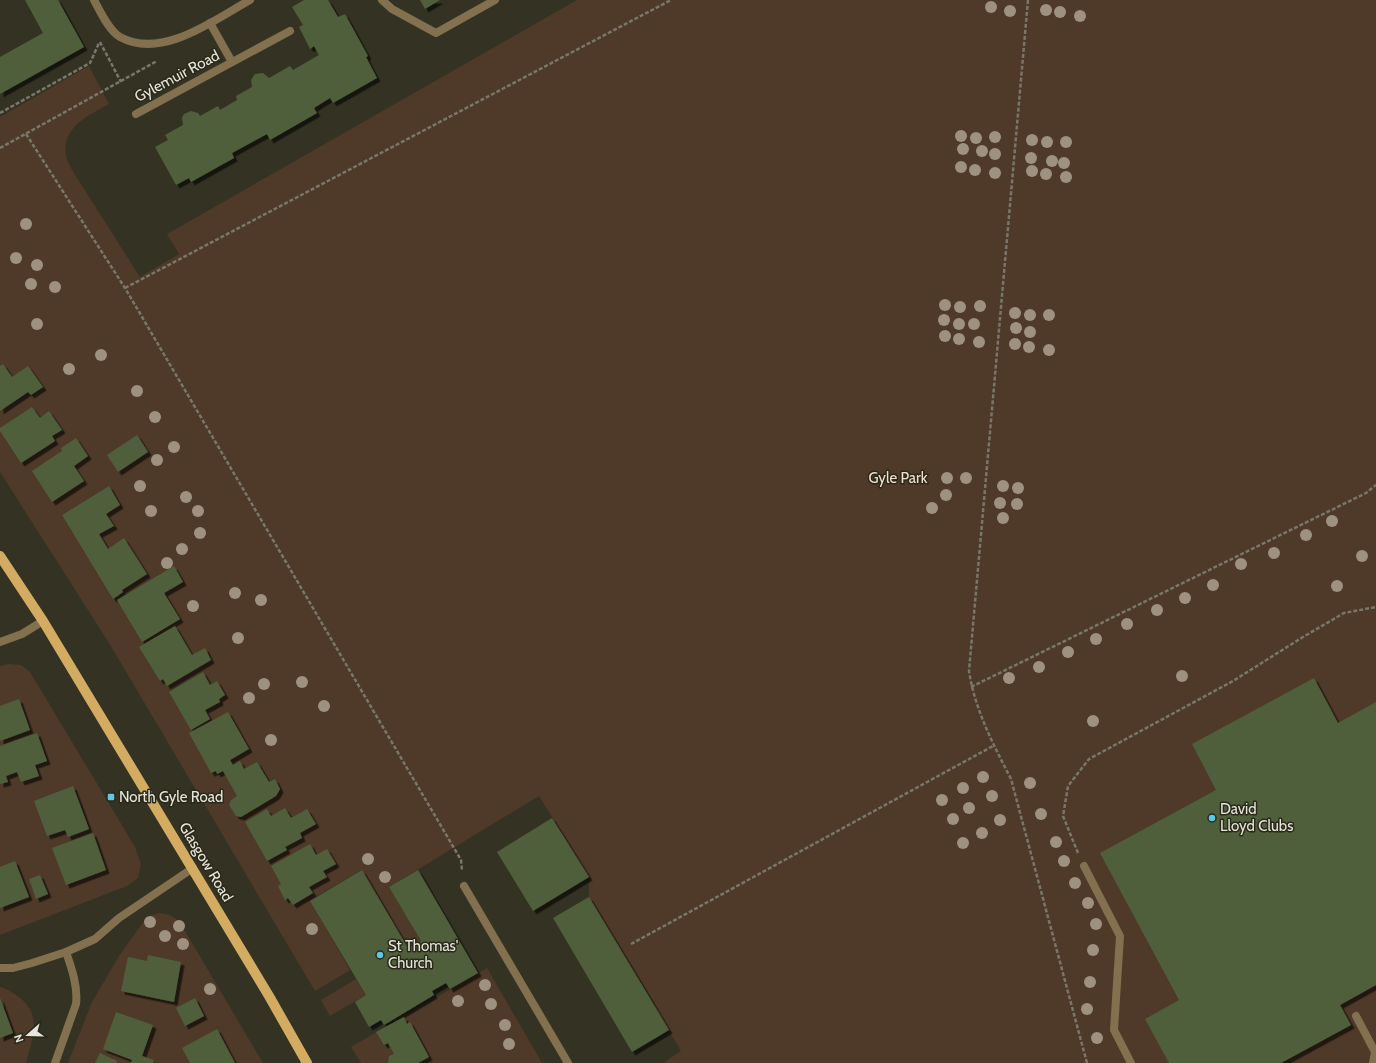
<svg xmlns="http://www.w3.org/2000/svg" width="1376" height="1063" font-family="Cabin,sans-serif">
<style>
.green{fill:#4f3929;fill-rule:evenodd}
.building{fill:#4f5f3a;filter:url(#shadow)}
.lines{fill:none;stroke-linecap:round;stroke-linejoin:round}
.path{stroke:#78776a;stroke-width:2.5;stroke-dasharray:4 2;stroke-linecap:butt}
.service{stroke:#83704e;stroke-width:8}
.minor{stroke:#83704e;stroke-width:8}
.primary{stroke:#d3ac62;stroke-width:10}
.tree{fill:#9f9180}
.poi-dot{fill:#5ac8e6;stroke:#2a2919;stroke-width:1.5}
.labels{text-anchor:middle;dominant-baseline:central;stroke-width:3;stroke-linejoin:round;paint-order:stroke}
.street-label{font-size:15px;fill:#e7e6dc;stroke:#2a2919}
.park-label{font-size:15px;fill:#f6decc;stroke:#2a2919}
.poi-label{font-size:15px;fill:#e7e6dc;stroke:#2a2919;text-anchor:start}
</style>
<defs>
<filter id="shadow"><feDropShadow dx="3.5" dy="3.5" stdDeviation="0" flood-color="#0009"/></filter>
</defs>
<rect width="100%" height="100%" fill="#343323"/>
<g class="green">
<path d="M577 0H1376V1063H663L681 1051 589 897V877L539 796 389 887 421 941 408 948 362 870 310 900 350 970 315 991 109 643 0 472V117L89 66 109 104C89 115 61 128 66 155 67 160 70 166 72 170L140 277 179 254 167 234ZM109 486 120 505 106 514 99 534 104 543 86 554 62 515Z"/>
<polygon points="8,664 21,665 30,672 135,847 141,864 138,878 127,886 0,935 0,666"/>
<polygon points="159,913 170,915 179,921 263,1063 68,1063 92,1002 119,956 141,925 150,916"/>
<polygon points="487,968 542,1063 361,1063 351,1047"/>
<polygon points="356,979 366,995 330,1016 321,1000"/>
<path d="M0 987C8 989 13 993 19 997 43 1016 32 1038 26 1063H0Z"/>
</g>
<g class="building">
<polygon points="25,0 58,0 84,47 0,94 0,57 43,33"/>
<polygon points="304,0 328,0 338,17 345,14 368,56 366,57 377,78 333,103 330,98 314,108 317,113 270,140 267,134 232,153 234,158 191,182 189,178 176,185 155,147 168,140 165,135 183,125 182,118 184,114 191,111 198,113 200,116 218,106 220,110 237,100 236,96 252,87 251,80 255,74 263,73 269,78 290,66 293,70 319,55 314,46 310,49 299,27 303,25 292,7"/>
<polygon points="420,0 440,0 425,9"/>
<polygon points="3,364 12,377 28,366 43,387 31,395 28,392 0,411 0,366"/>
<polygon points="32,407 40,418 49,411 62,430 52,436 55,441 21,463 0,431 0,428"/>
<polygon points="137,435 148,452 118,472 107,455"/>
<polygon points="76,438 88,456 74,466 84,481 52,502 32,471 62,451 61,448"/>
<polygon points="109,486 120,505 106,514 114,526 99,534 108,549 124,538 147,574 122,590 123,592 113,599 62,515"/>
<polygon points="174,566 183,582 164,593 180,619 142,642 117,600"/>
<polygon points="175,626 192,655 205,648 211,660 167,686 163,679 160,681 139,647"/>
<polygon points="203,672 210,685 217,681 225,695 219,699 220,702 205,710 210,719 191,730 169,692"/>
<polygon points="1314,678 1338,723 1376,702 1376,985 1340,1005 1351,1025 1281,1063 1169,1063 1145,1019 1179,1000 1100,853 1216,790 1192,744"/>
<polygon points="19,699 30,730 0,741 0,706"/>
<polygon points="228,712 249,749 230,760 233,765 240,761 244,769 257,762 269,782 275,779 280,789 276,796 241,817 236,816 229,805 231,800 237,796 223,771 217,774 216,771 211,773 189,733"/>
<polygon points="37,733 47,761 35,765 39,776 21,782 17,772 6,776 8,782 0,784 0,746"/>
<polygon points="73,786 89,829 68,837 65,830 47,836 34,801"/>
<polygon points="285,808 291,818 307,809 316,824 300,833 302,838 285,847 287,850 267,861 245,822 267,809 271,816"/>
<polygon points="552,818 589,877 533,911 497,852"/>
<polygon points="93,833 106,870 66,885 52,848"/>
<polygon points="310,844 316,855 327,849 336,864 323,871 327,877 309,887 313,893 293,905 288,898 285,900 278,886 281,884 271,866"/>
<polygon points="15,861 29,897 0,908 0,867"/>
<polygon points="362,870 408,948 421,941 389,887 418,870 478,973 450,989 446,983 432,991 434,995 384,1025 381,1020 369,1027 355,1002 366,995 310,901"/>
<polygon points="40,875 48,894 36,899 29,879"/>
<polygon points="589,897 669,1030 632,1052 553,918"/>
<polygon points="148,955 181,962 174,1002 121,991 128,957 147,961"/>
<polygon points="0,998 13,1033 0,1038"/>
<polygon points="195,998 204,1016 185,1026 176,1008"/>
<polygon points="116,1012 153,1025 142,1056 154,1060 153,1063 131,1063 132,1060 103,1049"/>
<polygon points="404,1017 407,1024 410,1022 429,1057 418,1063 388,1063 389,1056 394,1054 388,1043 384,1045 376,1032"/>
<polygon points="217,1029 235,1063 190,1063 182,1048"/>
<polygon points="100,1053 117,1061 116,1063 95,1063"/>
</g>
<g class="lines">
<g class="path">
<path d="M1028 0 969 671C975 710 993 744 1011 779L1087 1063"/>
<polyline points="100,42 121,82"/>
<polyline points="0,113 90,63 99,43"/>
<polyline points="26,134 125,288 461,860 462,871"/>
<polyline points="0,148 157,61"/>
<polyline points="125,288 671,0"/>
<polyline points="971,687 1366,493 1376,485"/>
<polyline points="1078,853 1063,816 1068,786 1089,759 1233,681 1303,637 1344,613 1376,607"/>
<polyline points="631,944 993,746"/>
</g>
<g class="service">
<polyline points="382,0 392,9 436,33 495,0"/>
<polyline points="210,23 232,62"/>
<polyline points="136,114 290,31"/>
<polyline points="1084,866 1120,936 1114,1030 1131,1063"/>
<polyline points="464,886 568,1063"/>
<polyline points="1356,1016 1375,1052 1373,1063"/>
</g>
<g class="minor">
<path d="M94 0C100 11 109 31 120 37 162 60 214 20 250 0"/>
<polyline points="0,642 22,634 43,621"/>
<polyline points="0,968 13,968 32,963 66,952 95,939 119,918 193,868"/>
<path d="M55 1063 76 1004C78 987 72 969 66 952"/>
</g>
<polyline class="primary" points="0,556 43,621 269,996 307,1063"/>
</g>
<g class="tree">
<circle cx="991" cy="7" r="6"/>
<circle cx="1046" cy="10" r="6"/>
<circle cx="1010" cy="11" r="6"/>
<circle cx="1060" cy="12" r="6"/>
<circle cx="1080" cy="16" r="6"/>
<circle cx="961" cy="136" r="6"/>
<circle cx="995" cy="137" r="6"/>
<circle cx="976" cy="138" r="6"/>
<circle cx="1032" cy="140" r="6"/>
<circle cx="1047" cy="142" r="6"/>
<circle cx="1066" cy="142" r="6"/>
<circle cx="963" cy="149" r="6"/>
<circle cx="982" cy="151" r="6"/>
<circle cx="995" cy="154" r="6"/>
<circle cx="1031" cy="158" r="6"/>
<circle cx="1052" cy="161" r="6"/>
<circle cx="1064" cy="163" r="6"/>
<circle cx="961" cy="167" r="6"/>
<circle cx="975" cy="170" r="6"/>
<circle cx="1032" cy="171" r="6"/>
<circle cx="995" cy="173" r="6"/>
<circle cx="1046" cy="174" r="6"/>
<circle cx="1066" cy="177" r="6"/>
<circle cx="26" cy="224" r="6"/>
<circle cx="16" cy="258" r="6"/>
<circle cx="37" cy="265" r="6"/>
<circle cx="31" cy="284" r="6"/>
<circle cx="55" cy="287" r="6"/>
<circle cx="945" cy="305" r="6"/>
<circle cx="980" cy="306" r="6"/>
<circle cx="960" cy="307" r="6"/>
<circle cx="1015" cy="313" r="6"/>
<circle cx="1030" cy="315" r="6"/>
<circle cx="1049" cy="315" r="6"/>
<circle cx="944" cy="320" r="6"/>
<circle cx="37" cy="324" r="6"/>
<circle cx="959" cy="324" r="6"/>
<circle cx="974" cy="324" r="6"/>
<circle cx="1016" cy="328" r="6"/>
<circle cx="1030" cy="332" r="6"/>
<circle cx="945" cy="336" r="6"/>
<circle cx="959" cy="339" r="6"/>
<circle cx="979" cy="342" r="6"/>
<circle cx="1015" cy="344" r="6"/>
<circle cx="1029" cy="347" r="6"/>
<circle cx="1049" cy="350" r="6"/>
<circle cx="101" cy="355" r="6"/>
<circle cx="69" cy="369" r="6"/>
<circle cx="137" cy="391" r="6"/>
<circle cx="155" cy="417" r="6"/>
<circle cx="174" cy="447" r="6"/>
<circle cx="157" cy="460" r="6"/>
<circle cx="947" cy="478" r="6"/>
<circle cx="966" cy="478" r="6"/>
<circle cx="140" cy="486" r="6"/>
<circle cx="1003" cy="486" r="6"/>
<circle cx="1018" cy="488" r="6"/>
<circle cx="946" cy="495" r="6"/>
<circle cx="186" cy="497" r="6"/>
<circle cx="1000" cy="503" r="6"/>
<circle cx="1017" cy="504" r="6"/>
<circle cx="932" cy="508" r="6"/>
<circle cx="151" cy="511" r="6"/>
<circle cx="198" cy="511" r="6"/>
<circle cx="1003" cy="518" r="6"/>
<circle cx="1332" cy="521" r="6"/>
<circle cx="200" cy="533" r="6"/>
<circle cx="1306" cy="535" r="6"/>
<circle cx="182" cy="549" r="6"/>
<circle cx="1274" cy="553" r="6"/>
<circle cx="1362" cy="556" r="6"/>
<circle cx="167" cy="563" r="6"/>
<circle cx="1241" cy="564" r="6"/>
<circle cx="1213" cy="585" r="6"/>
<circle cx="1337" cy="586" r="6"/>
<circle cx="235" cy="593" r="6"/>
<circle cx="1185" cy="598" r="6"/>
<circle cx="261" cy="600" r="6"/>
<circle cx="193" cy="606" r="6"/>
<circle cx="1157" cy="610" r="6"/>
<circle cx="1127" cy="624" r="6"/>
<circle cx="238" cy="638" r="6"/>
<circle cx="1096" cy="639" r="6"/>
<circle cx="1068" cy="652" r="6"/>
<circle cx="1039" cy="667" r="6"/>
<circle cx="1182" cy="676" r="6"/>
<circle cx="1009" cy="678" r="6"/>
<circle cx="302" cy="682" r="6"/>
<circle cx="264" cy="684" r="6"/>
<circle cx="249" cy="698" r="6"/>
<circle cx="324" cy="706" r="6"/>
<circle cx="1093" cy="721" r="6"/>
<circle cx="271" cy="740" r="6"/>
<circle cx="983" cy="777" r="6"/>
<circle cx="1030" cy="783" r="6"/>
<circle cx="963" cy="788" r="6"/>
<circle cx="992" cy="796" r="6"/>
<circle cx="942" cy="800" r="6"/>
<circle cx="969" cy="808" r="6"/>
<circle cx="1041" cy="814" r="6"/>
<circle cx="953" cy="819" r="6"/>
<circle cx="1000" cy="820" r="6"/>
<circle cx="982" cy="833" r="6"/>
<circle cx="1056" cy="842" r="6"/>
<circle cx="963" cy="843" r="6"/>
<circle cx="368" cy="859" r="6"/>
<circle cx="1064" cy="861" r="6"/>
<circle cx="385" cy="877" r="6"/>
<circle cx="1075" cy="883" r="6"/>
<circle cx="1088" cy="903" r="6"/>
<circle cx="150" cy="922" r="6"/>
<circle cx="1096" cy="924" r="6"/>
<circle cx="179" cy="926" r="6"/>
<circle cx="312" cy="929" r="6"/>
<circle cx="165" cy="936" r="6"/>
<circle cx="183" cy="944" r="6"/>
<circle cx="1093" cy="950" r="6"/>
<circle cx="1090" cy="982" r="6"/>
<circle cx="485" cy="985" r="6"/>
<circle cx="210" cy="989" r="6"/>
<circle cx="458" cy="1001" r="6"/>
<circle cx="491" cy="1004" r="6"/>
<circle cx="1087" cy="1009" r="6"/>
<circle cx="505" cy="1025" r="6"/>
<circle cx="1097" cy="1038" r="6"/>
<circle cx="509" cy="1044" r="6"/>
</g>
<g class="poi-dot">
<rect x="107" y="793" width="8" height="8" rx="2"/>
<circle cx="1212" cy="818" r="4"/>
<circle cx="380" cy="955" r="4"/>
</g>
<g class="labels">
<g class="street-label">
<text transform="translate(177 76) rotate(-28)">Gylemuir Road</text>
<text transform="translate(206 862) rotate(59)">Glasgow Road</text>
</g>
<g class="park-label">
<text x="898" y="478">Gyle Park</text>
</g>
<g class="poi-label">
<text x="119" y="797">North Gyle Road</text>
<text x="1220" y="809">David<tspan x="1220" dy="17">Lloyd Clubs</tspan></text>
<text x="388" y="946">St Thomas'<tspan x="388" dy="17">Church</tspan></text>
</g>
</g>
<g transform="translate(28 1035) rotate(250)" stroke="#2a2919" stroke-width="3" paint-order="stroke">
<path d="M0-3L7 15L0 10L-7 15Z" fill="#e7e6dc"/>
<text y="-6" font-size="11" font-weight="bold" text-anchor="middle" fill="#e7e6dc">N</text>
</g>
</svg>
